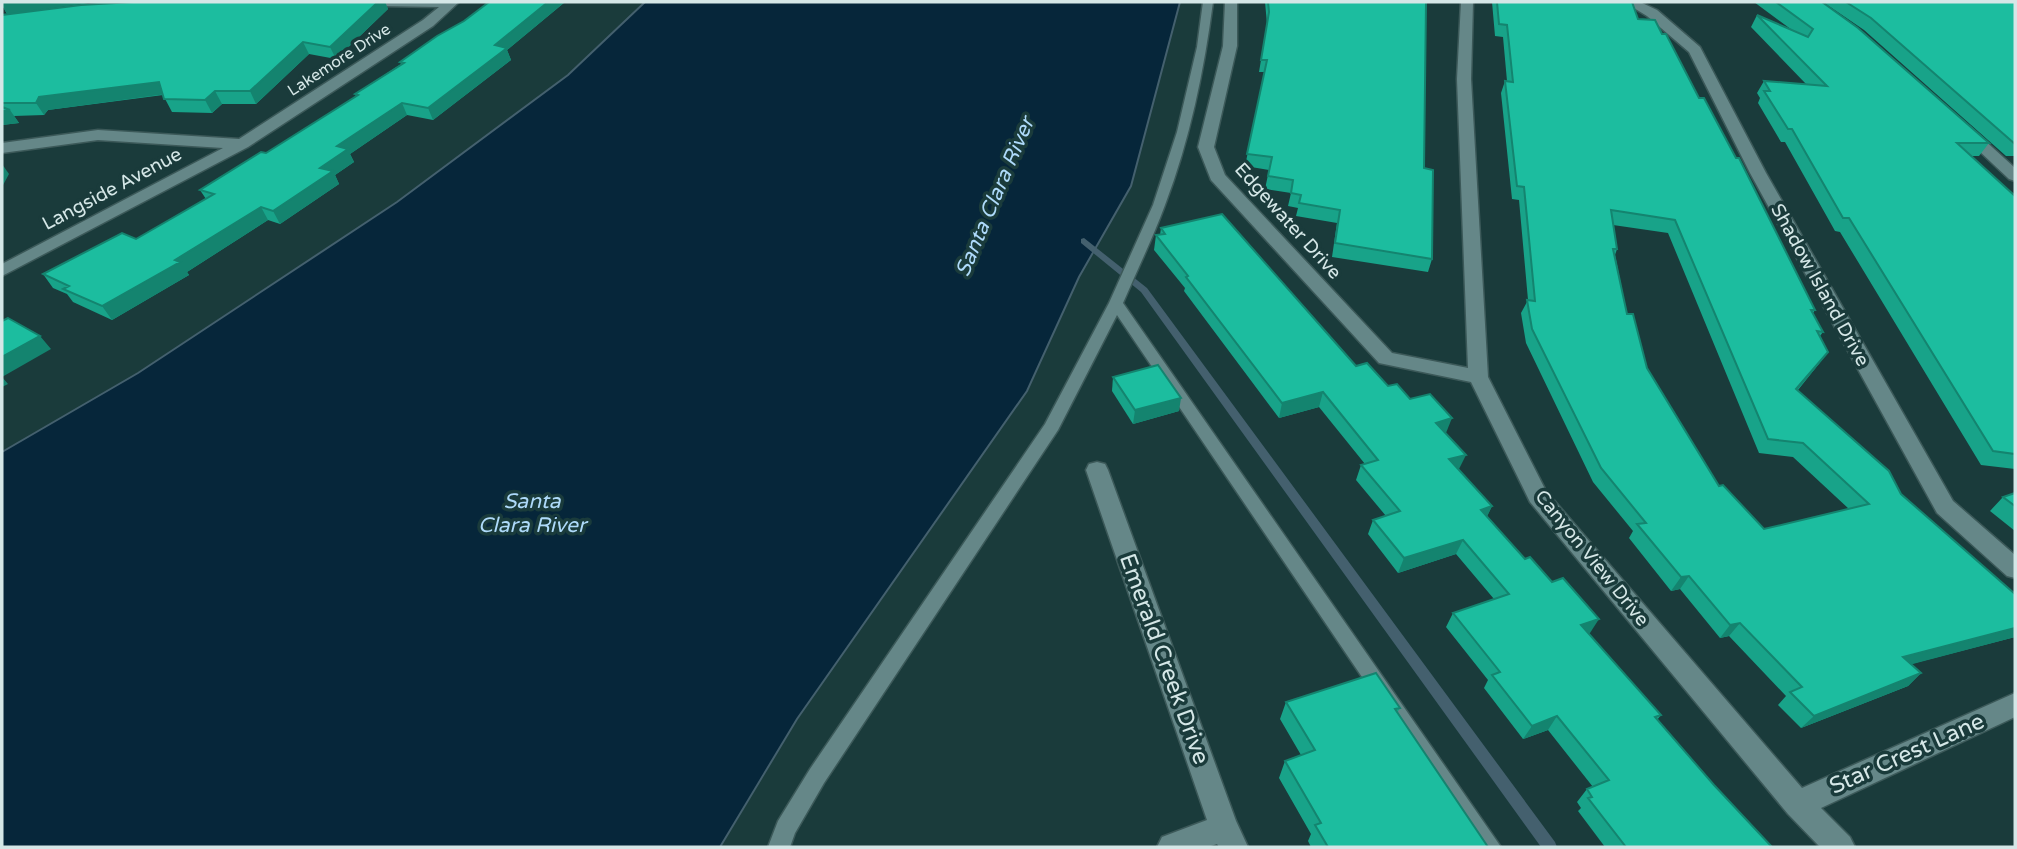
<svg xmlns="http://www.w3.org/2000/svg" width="2017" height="849" font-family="'Varela Round',sans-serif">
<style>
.water{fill:#06263a;stroke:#44606e;stroke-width:2}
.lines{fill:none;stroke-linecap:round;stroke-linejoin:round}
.stream{fill:#44606e;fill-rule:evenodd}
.lane-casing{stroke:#3c5959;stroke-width:3}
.street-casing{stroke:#3c5959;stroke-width:3}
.lane{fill:#658788;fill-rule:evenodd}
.street{fill:#658788;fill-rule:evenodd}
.wall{fill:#18a389;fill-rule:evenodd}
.shaded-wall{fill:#14846f}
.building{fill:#1cbd9f;stroke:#14846f;stroke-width:2;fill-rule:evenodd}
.labels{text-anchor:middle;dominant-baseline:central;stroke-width:7;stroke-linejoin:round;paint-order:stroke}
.far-street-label{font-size:16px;fill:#d5e7e7;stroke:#1a3b3b}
.street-label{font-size:19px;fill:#d5e7e7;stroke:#1a3b3b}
.water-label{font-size:21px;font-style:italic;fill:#aedafa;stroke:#1a3b3b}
.near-street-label{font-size:23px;fill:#d5e7e7;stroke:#1a3b3b}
</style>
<rect width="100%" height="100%" fill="#1a3b3b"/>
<polygon class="water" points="645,2 1180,2 1131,186 1079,277 1027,391 797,719 720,847 2,847 2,452 138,373 397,202 568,75"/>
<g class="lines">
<polygon class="stream" points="1084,238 1147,288 1555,842 1557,847 1541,847 1141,292 1081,243 1081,239"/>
<g class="lane-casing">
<path id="lane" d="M1203 2H1213C1204 71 1190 139 1165 205 1153 238 1137 270 1123 303L1501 847H1477L1117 315 1058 430 824 783 795 833 790 847H768L778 821 810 769 1045 424 1109 303 1153 205 1177 132 1197 47Z"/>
</g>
<g class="street-casing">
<g id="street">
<polygon points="375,2 459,2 433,26 248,147 2,276 2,264 223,148 98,140 2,153 2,143 98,130 239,139 423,20 439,7 381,6"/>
<polygon points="1225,2 1237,2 1237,46 1214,147 1225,175 1392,353 1468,368 1457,79 1461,2 1473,2 1471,79 1488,377 1546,491 1802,788 2015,693 2015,717 1821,808 1850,837 1855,847 1820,847 1788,814 1530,502 1471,382 1379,363 1211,180 1198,147 1223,46"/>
<polygon points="1624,2 1640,2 1657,10 1700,47 1766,173 1953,501 2015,555 2015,578 2007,576 1937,513 1750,173 1689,52 1647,16"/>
<polygon points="1965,125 1970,127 2015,168 2015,181 2009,179 1960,133 1957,130"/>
<polygon points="1097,462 1105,464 1108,470 1236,821 1248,847 1219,847 1217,844 1208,847 1157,847 1162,837 1207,820 1086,470 1089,464"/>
</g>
</g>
<use href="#lane" class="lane"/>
<use href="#street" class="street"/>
</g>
<g class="wall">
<polygon points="2,2 116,2 88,3 7,14 2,5"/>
<polygon points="133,2 385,2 388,9 336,59 309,54 256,104 222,104 212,113 172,112 163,95 48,110 44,115 14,116 19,123 2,125 2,15"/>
<polygon points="489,2 565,2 507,50 511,60 433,120 407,115 350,154 354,162 335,175 339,184 280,224 268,220 187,272 189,275 112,320 73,302 67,294 53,288 43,274 136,239 206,199 200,190 266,153 356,96 355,94 401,64 400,62 464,21"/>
<polygon points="1265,2 1426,2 1424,168 1432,259 1428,272 1332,257 1337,223 1296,216 1298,208 1288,206 1291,193 1265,189 1269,170 1245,166 1265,72 1259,72 1267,24"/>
<path d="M1492 2H1632L1638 19 1662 34 1815 310 1813 313 1823 332 1820 336 1828 352 1818 365 1798 390 1901 494 2015 594V637L1911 664 1921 673 1908 686 1801 728 1778 705 1786 696 1729 636 1720 638 1680 589 1671 591 1629 538 1633 531 1593 482 1526 343 1521 313 1528 300 1519 200 1512 199 1501 93 1505 81H1507L1503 37 1495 36ZM1613 225 1668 233 1759 453 1793 457 1849 509 1764 529 1719 486 1647 368 1627 314 1615 255 1617 249Z"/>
<polygon points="1754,2 2015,2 2015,156 2006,156 1864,30 1823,2 1989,143 1979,156 1972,156 2015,196 2015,469 1981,465 1840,232 1835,231 1785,142 1781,142 1758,103 1760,98 1757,93 1764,81 1806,84 1751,27 1757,15 1792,30"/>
<polygon points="1161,228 1356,366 1410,399 1446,433 1459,469 1458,469 1492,506 1487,516 1590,633 1588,634 1661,715 1657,720 1714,785 1772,847 1605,847 1578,811 1581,808 1577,802 1587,789 1593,787 1548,730 1523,739 1484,688 1488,680 1446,627 1453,613 1494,599 1456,554 1398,573 1368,534 1373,520 1386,516 1356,480 1361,465 1365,464 1319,407 1279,418 1184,291 1185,288 1154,250 1156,235 1160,235"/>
<polygon points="1113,377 1179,411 1133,424 1112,391"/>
<polygon points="2015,493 2015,531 1990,511 2003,497"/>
<polygon points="1286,702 1400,708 1397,713 1488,847 1311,847 1308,841 1311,834 1279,778 1285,761 1301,755 1280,719"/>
</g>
<g class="shaded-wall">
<polygon points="2,2 87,2 88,3 7,14 2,5"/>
<polygon points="378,2 385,2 388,9 336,59 330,47"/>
<polygon points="548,2 565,2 507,50 511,60 433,120 428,108 495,45"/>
<polygon points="303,42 309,54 256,104 250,91"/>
<polygon points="159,82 166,94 48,110 44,115 36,103 39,97"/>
<polygon points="215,91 222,104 212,113 205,100"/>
<polygon points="402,103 407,115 350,154 354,162 335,175 339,184 280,224 273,211 320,168 337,146"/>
<polygon points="10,110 19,123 2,125 2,111"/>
<polygon points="2,164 9,174 2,187"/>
<polygon points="261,207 268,220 187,272 189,275 112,320 102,306"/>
<polygon points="40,336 51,349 2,377 8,384 2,387 2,357"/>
<polygon points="1828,352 1818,365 1787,402 1796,389"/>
<polygon points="1323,392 1319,407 1279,418 1282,403"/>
<polygon points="1181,398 1179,411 1133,424 1135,410"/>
<polygon points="1452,418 1446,433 1430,437 1436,423"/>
<polygon points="1466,455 1459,469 1443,474 1449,459"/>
<polygon points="1492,506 1485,521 1481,510"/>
<polygon points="1463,540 1456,554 1398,573 1404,558"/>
<polygon points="1689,576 1680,589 1671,591 1681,577"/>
<polygon points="1599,619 1590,633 1572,639 1581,625"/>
<polygon points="1740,623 1729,636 1720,638 1730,625"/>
<polygon points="2015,628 2015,637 1890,670 1903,657"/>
<polygon points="1921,673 1908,686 1801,728 1814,716"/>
<polygon points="1557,716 1548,730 1523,739 1532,726"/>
</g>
<g class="building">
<polygon points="133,2 378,2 330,47 303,42 250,91 215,91 205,100 164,99 159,82 39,97 36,103 2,103 2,15 81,5"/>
<polygon points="489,2 548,2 495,45 507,48 428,108 402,103 337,146 348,149 320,168 333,171 273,211 261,207 175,260 180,262 102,306 63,289 69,286 43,274 122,233 136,239 214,194 200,190 261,152 266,153 358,95 355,94 404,63 400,62 437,36 464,21"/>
<polygon points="1268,2 1426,2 1424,168 1433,170 1432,259 1335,243 1340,210 1299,203 1301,195 1291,193 1293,180 1268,176 1272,157 1247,154 1267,60 1261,60 1269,12"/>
<path d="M1497 2H1632L1638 19 1655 20 1662 34H1666L1699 98H1704L1736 158H1739L1815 310H1811L1823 332 1817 331 1828 352 1796 389 1889 471 1901 494 2015 594V628L1903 657 1921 673 1814 716 1790 692 1802 687 1740 623 1730 625 1689 576 1681 577 1637 524 1646 523 1601 468 1532 329 1527 300 1535 301 1524 187 1517 186 1505 81 1513 82 1507 25 1499 24ZM1611 210 1675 220 1768 439 1803 443 1869 504 1764 529 1723 485 1719 486 1647 368 1633 314H1627L1613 249H1617Z"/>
<polygon points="1776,2 1822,2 1858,28 1989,143 1957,143 2015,196 2015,454 1993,451 1849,218 1843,218 1792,129 1788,129 1764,91 1770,91 1764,81 1827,86 1757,15 1808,37 1813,29"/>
<polygon points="1846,2 2015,2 2015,144 1871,18"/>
<polygon points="2,107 10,110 2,111"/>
<polygon points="1222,214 1356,366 1367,363 1388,386 1397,384 1410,399 1430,394 1452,418 1436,423 1466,455 1449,459 1492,506 1481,510 1525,559 1530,557 1552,582 1563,578 1599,619 1581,625 1661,715 1655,717 1714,785 1772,847 1626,847 1588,798 1592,797 1587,789 1609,780 1557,716 1532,726 1492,675 1500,672 1453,613 1509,594 1463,540 1404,558 1373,520 1400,511 1361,465 1378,460 1323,392 1282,403 1186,277 1188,276 1156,235 1165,234 1161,228"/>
<polygon points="8,318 40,336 2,357 2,321"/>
<polygon points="1158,365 1181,398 1135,410 1113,377"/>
<polygon points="2015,493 2015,506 2003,497"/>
<polygon points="1376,673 1400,708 1395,709 1488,847 1328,847 1315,825 1321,823 1285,761 1315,750 1286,702"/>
</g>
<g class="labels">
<g class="far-street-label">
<text transform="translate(339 60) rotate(-33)">Lakemore Drive</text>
</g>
<g class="street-label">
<text transform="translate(112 189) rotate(-28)">Langside Avenue</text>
<text transform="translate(1288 221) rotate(48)">Edgewater Drive</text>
<text transform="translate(1820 285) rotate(61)">Shadow Island Drive</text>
<text transform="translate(1592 558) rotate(51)">Canyon View Drive</text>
</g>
<g class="water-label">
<text transform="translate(995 197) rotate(-67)">Santa Clara River</text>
<text x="532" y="501">Santa<tspan x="532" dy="24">Clara River</tspan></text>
</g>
<g class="near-street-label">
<text transform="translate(1164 659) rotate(70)">Emerald Creek Drive</text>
<text transform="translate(1907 754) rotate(-24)">Star Crest Lane</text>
</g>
</g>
<rect width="2017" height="849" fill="none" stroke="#d5e7e7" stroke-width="7"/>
</svg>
